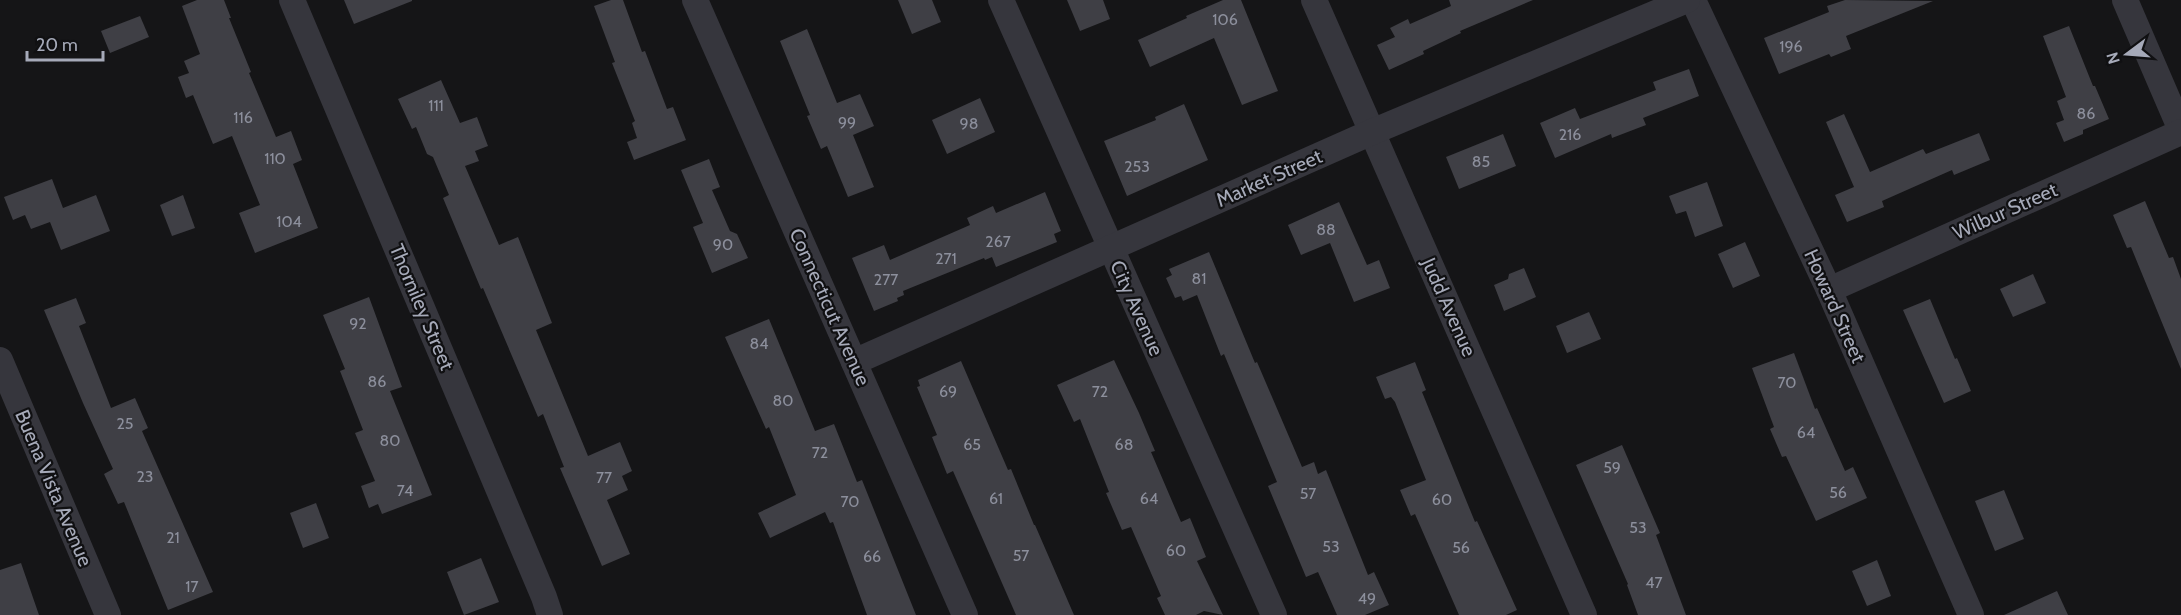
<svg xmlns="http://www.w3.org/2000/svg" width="2181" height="615" font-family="Cabin,sans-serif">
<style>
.building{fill:#3f3f45}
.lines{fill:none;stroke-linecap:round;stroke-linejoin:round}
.minor{stroke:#36363d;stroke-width:26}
.labels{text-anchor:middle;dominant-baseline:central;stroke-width:4.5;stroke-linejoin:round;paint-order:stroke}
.number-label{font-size:16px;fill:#8c8f9c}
.street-label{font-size:20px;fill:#a6aab9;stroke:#101012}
</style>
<rect width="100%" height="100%" fill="#151517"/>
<g class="building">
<polygon points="197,0 224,0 231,18 229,18 251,72 249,73 276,137 291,131 302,160 293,164 318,228 255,253 239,213 260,205 232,136 213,144 193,95 186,98 178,77 189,73 184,61 200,54 182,6"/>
<polygon points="344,0 412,0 412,1 354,24"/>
<polygon points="611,0 623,0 642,52 645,51 667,109 673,107 686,140 634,160 627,142 637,138 632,123 635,121 612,63 615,62 594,6"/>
<polygon points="898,0 932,0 941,22 912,34"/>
<polygon points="1067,0 1103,0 1110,19 1080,31"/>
<polygon points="1223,0 1241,0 1278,91 1242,105 1214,38 1150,67 1138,40 1187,18 1186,16"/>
<polygon points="1449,0 1533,0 1460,31 1461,33 1423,51 1424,54 1389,70 1377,45 1395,37 1390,28 1408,19 1410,24 1451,6"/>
<polygon points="1845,0 1933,1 1846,36 1851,49 1831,57 1829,54 1779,74 1764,38 1829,12 1827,6"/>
<polygon points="140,16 149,37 110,53 101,31"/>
<polygon points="2069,26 2093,86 2095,86 2109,119 2083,130 2083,134 2064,142 2056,123 2064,120 2057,101 2066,97 2043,36"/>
<polygon points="807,29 837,103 860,94 874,126 853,135 874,187 848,197 827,146 821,149 807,116 810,115 780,41"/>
<polygon points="1689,69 1699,96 1643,118 1646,125 1612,138 1611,134 1555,158 1540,123 1575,108 1580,119 1656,90 1653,82"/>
<polygon points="441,80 460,123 477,117 488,146 475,151 479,161 465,166 499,245 518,237 552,323 536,330 588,456 620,442 632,471 622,476 628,490 607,500 630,554 602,566 560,468 564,467 543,414 538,417 483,288 481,289 443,198 449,195 433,157 427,154 416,127 412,129 398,99"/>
<polygon points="980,98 995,132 947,154 932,120"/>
<polygon points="1184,104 1208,160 1127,196 1104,141 1156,120 1155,117"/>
<polygon points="1844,114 1870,172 1923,149 1926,154 1979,133 1990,160 1954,175 1952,170 1882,201 1884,207 1847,222 1835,195 1854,187 1826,122"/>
<polygon points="1503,134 1516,166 1459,189 1446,157"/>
<polygon points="709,159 720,187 712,190 730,231 737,234 748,258 712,273 693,227 703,223 681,170"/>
<polygon points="52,179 63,208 96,195 110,231 61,250 50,222 31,229 25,215 13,220 4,197"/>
<polygon points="1707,182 1723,226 1695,237 1686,211 1676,214 1669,196"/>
<polygon points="1045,192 1061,231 1054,234 1057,242 996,267 992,257 985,260 984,258 903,291 904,295 897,298 898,301 874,311 852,258 884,245 890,260 970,225 967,218 993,206 996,213"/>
<polygon points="183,195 195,228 172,236 160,205"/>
<polygon points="2145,201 2169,258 2173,257 2181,279 2181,369 2131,247 2127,248 2113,215"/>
<polygon points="1339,202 1367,265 1379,260 1390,288 1354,302 1330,243 1301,255 1288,225"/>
<polygon points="1745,242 1760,276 1733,288 1718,254"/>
<polygon points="1209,252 1255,363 1257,362 1302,467 1314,462 1318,474 1326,470 1368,575 1374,572 1389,605 1365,615 1337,615 1318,572 1306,577 1268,486 1277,482 1224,354 1221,356 1197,295 1183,301 1181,296 1175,298 1166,278 1172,275 1169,269"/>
<polygon points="1524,268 1536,297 1504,311 1494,285 1508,279 1509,274"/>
<polygon points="2033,274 2046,303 2013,317 2000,289"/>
<polygon points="369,297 402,387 390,391 432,495 382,514 378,504 369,508 361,486 375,481 355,433 363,430 340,371 345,369 323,315"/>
<polygon points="76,298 86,323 79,326 111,408 135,398 148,428 142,431 213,592 168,610 124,502 118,504 104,474 113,469 83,403 44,310"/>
<polygon points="1930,299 1955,359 1957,358 1971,391 1944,403 1903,310"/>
<polygon points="1589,312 1601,339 1567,353 1556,326"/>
<polygon points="769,319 815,431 834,424 857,482 862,480 916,615 867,615 833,522 830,523 825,512 770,538 758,513 796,495 769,427 766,429 725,337"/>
<polygon points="1794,353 1815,409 1817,408 1845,471 1853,467 1867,498 1816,521 1786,456 1782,457 1770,429 1774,427 1752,368"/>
<polygon points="1114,360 1139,413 1155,451 1151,452 1181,522 1190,518 1206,557 1197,561 1223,615 1204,611 1196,615 1165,615 1157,598 1161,596 1131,527 1122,530 1106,493 1109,492 1080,419 1074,422 1057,385"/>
<polygon points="961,361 1008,470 1011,469 1034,525 1035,525 1074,615 1016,615 953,471 947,474 932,437 937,435 917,387 920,386 918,380"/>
<polygon points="1415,362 1426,390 1422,392 1475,522 1477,521 1517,610 1506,615 1459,615 1415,514 1411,516 1400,490 1426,480 1395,402 1391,397 1385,399 1376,377"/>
<polygon points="1622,445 1660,533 1656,535 1686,615 1638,615 1627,585 1628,584 1576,465"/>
<polygon points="2004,490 2024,539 1995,551 1975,501"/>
<polygon points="316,503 329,538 303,548 290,513"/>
<polygon points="481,558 499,602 464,615 447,572"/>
<polygon points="1877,560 1891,596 1867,606 1852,571"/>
<polygon points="21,563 39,615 0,615 0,570"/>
<polygon points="2057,591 2068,615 2004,615"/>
</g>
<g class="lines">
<g class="minor">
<polyline points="292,0 544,597 550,615"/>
<polyline points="695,0 965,615"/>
<polyline points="1001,0 1274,615"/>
<polyline points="1314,0 1584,615"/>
<polyline points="1693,0 1829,290 1971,615"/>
<polyline points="2125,0 2181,130"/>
<polyline points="1829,290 2181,132"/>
<polyline points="0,360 108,615"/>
<polyline points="854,362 1372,132 1687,0"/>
</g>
</g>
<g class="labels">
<g class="number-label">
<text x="1225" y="19">106</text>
<text x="1791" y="46">196</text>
<text x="436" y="105">111</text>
<text x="2086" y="113">86</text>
<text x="243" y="117">116</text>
<text x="847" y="122">99</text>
<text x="969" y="123">98</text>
<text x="1570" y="134">216</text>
<text x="275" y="158">110</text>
<text x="1481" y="161">85</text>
<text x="1137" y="166">253</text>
<text x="289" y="221">104</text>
<text x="1326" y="229">88</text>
<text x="998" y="241">267</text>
<text x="723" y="244">90</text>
<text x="946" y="258">271</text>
<text x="1199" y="278">81</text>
<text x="886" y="279">277</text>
<text x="358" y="323">92</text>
<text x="759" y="343">84</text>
<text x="377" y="381">86</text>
<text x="1787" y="382">70</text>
<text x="948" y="391">69</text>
<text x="1100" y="391">72</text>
<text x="783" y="400">80</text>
<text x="125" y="423">25</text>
<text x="1806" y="432">64</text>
<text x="390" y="440">80</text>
<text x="972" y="444">65</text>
<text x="1124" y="444">68</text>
<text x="820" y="452">72</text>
<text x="1612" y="467">59</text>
<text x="145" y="476">23</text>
<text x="604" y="477">77</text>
<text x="405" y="490">74</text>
<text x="1838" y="492">56</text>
<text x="1308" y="493">57</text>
<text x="996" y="498">61</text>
<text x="1149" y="498">64</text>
<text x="1442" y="499">60</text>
<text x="850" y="501">70</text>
<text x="1638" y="527">53</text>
<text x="173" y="537">21</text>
<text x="1331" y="546">53</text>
<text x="1461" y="547">56</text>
<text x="1176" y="550">60</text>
<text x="1021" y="555">57</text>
<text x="872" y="556">66</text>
<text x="1654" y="582">47</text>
<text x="192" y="586">17</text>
<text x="1367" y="598">49</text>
</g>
<g class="street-label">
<text transform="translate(1269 178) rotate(-24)">Market Street</text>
<text transform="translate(2005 211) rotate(-24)">Wilbur Street</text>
<text transform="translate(1835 306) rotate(66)">Howard Street</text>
<text transform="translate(422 307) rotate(67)">Thorniley Street</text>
<text transform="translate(830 307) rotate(66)">Connecticut Avenue</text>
<text transform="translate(1449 307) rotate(66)">Judd Avenue</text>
<text transform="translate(1137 308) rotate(66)">City Avenue</text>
<text transform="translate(54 488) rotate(67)">Buena Vista Avenue</text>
</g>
</g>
<g transform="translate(2127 54) rotate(254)" stroke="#101012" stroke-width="4.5" paint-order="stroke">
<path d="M0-4.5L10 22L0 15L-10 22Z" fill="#a6aab9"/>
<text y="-9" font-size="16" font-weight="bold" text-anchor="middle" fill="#a6aab9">N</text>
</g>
<path d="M27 51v9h76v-9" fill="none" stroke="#a6aab9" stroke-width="3"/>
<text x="36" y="51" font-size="18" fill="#a6aab9" stroke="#101012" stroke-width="4.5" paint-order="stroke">20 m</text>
</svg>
